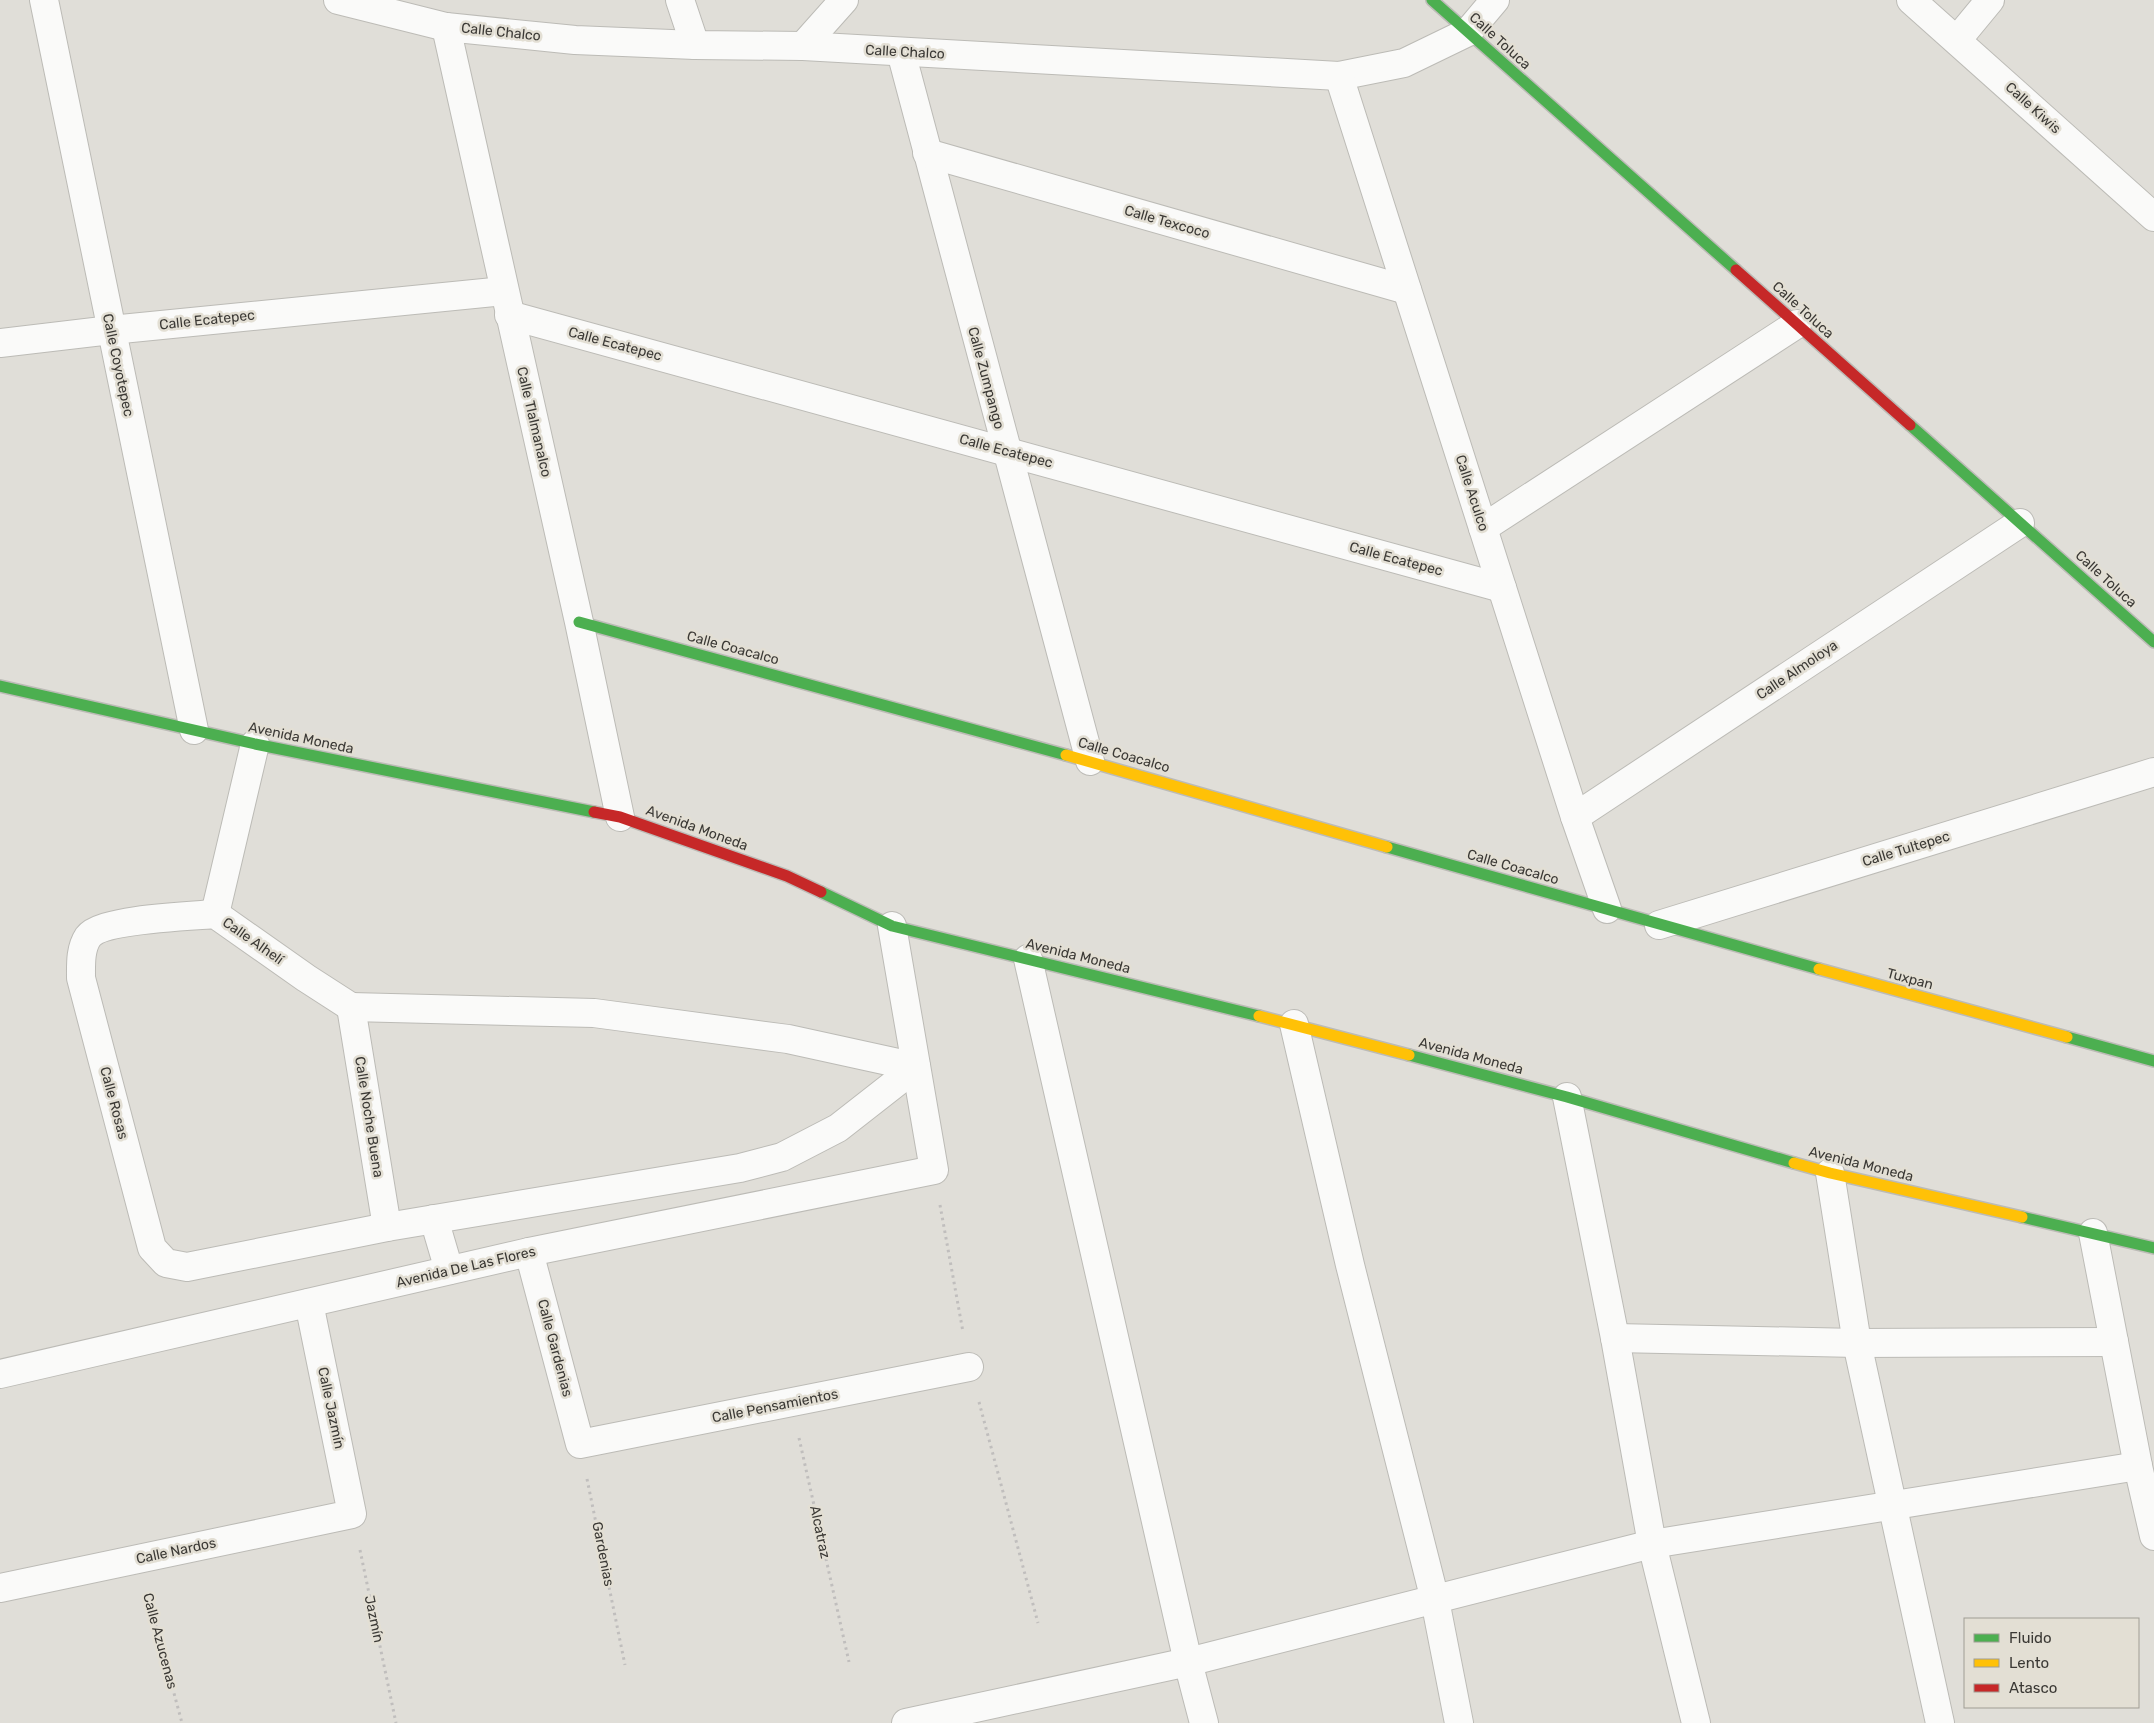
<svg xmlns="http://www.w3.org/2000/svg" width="2154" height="1723" font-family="Rubik,sans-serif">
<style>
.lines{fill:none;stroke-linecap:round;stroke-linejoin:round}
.street-casing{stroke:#bcbbb6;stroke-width:30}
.fast-casing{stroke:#bcbbb6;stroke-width:14}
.slow-casing{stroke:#bcbbb6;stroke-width:14}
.jam-casing{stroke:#bcbbb6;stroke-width:14}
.path{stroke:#c0bebd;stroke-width:3;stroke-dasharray:2.5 4;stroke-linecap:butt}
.street{stroke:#fafaf9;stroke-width:28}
.fast{stroke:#4caf50;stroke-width:11}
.slow{stroke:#ffc107;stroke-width:11}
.jam{stroke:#c62828;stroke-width:11}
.labels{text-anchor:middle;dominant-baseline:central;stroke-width:5;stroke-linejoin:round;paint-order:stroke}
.street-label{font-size:14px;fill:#3b3935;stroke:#e3dfd4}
</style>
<rect width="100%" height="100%" fill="#e0ded8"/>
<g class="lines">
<g class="street-casing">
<g id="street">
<polyline points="44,0 194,730"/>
<polyline points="338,0 446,27 575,40 695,45 803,46 1339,76 1404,63 1468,32 1495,0"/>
<polyline points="680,0 695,45"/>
<polyline points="1911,0 2154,217"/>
<polyline points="446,27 579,622 620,817"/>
<polyline points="1957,40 1990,0"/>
<polyline points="803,46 844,0"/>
<polyline points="901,52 1090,761"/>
<polyline points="1339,76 1575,817 1607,909"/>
<polyline points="927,153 1407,290"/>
<polyline points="509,315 1502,588"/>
<polyline points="0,343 111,330 504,291"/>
<polyline points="1483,528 1797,324"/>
<polyline points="1575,817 2020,523"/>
<polyline points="215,914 255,744"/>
<polyline points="1659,925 2154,772"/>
<polyline points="1028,959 1188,1662 1204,1723"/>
<path d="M351 1007 306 978 215 914C191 916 101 919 88 937 80 949 81 965 81 978L152 1248 166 1263 187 1267 387 1227 740 1168 782 1157 838 1128 916 1067"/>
<polyline points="351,1007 594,1013 788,1039 916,1067"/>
<polyline points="351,1007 387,1227"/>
<polyline points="1294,1024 1350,1265 1435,1600 1459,1723"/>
<polyline points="1567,1097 1615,1338 1652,1544 1696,1723"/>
<polyline points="1830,1173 1857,1343 1940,1723"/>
<polyline points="434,1219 449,1270"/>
<polyline points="2093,1233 2138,1466 2154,1536"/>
<polyline points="529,1252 580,1444 969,1367"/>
<polyline points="1615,1338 1857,1343 2114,1342"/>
<polyline points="0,1374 529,1252 934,1170 892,926"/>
<polyline points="0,1588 352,1514 309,1303"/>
<polyline points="906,1723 1188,1662 1652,1544 2138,1466"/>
</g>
</g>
<g class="fast-casing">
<g id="fast">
<polyline points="1432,0 1736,270"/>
<polyline points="1910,425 2154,642"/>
<polyline points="579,622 1066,755"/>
<polyline points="0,686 255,744 594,812"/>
<polyline points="1387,847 1819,969"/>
<polyline points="821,892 892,926 1259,1016"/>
<polyline points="2067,1037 2154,1061"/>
<polyline points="1409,1055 1567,1097 1794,1163"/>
<polyline points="2022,1217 2154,1248"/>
</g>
</g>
<g class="slow-casing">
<g id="slow">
<polyline points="1066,755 1387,847"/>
<polyline points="1819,969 2067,1037"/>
<polyline points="1259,1016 1409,1055"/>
<polyline points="1794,1163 1830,1173 2022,1217"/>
</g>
</g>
<g class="jam-casing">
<g id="jam">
<polyline points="1736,270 1910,425"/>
<polyline points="594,812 620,817 787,876 821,892"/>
</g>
</g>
<g class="path">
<polyline points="940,1205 963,1332"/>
<polyline points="979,1402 1038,1623"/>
<polyline points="799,1438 849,1662"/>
<polyline points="587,1479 625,1665"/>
<polyline points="360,1550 396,1723"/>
<polyline points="147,1593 182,1723"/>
</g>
<use href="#street" class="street"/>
<use href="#fast" class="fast"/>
<use href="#slow" class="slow"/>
<use href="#jam" class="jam"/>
</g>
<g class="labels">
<g class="street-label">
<text transform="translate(501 32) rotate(6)">Calle Chalco</text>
<text transform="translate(1500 41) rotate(42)">Calle Toluca</text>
<text transform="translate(905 52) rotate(3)">Calle Chalco</text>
<text transform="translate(2033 108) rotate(42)">Calle Kiwis</text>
<text transform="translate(1167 222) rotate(16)">Calle Texcoco</text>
<text transform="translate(1803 310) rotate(42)">Calle Toluca</text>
<text transform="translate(207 320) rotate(-6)">Calle Ecatepec</text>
<text transform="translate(615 344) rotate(15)">Calle Ecatepec</text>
<text transform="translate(118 365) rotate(78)">Calle Coyotepec</text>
<text transform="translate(986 378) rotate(75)">Calle Zumpango</text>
<text transform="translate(534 422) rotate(77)">Calle Tlalmanalco</text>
<text transform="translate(1006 451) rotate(15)">Calle Ecatepec</text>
<text transform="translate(1472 493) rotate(72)">Calle Aculco</text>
<text transform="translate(1396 559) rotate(15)">Calle Ecatepec</text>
<text transform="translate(2106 579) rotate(42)">Calle Toluca</text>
<text transform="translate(733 648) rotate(15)">Calle Coacalco</text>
<text transform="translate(1797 670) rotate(-34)">Calle Almoloya</text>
<text transform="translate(301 738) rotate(12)">Avenida Moneda</text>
<text transform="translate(1124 755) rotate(16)">Calle Coacalco</text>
<text transform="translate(697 828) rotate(20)">Avenida Moneda</text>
<text transform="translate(1906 849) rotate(-17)">Calle Tultepec</text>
<text transform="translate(1513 867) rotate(16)">Calle Coacalco</text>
<text transform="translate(253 941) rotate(35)">Calle Alhelí</text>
<text transform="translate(1078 956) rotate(14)">Avenida Moneda</text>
<text transform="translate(1910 979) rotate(15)">Tuxpan</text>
<text transform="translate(1471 1056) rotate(15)">Avenida Moneda</text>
<text transform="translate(114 1103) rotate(75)">Calle Rosas</text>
<text transform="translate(369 1117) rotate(81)">Calle Noche Buena</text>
<text transform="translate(1861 1164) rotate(14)">Avenida Moneda</text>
<text transform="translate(466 1267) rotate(-13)">Avenida De Las Flores</text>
<text transform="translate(555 1348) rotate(75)">Calle Gardenias</text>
<text transform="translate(775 1406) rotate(-11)">Calle Pensamientos</text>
<text transform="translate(331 1408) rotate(78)">Calle Jazmín</text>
<text transform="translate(820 1532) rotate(78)">Alcatraz</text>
<text transform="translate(176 1551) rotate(-12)">Calle Nardos</text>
<text transform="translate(603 1554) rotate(79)">Gardenias</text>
<text transform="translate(374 1619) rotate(78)">Jazmín</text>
<text transform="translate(160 1641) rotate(75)">Calle Azucenas</text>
</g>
</g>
<rect x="1964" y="1618" width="175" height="90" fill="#e3dfd4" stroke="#a09d94"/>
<rect x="1974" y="1634" width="25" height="8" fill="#4caf50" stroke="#a09d94"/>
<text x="2009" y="1643" font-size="15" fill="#3b3935">Fluido</text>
<rect x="1974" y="1659" width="25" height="8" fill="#ffc107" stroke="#a09d94"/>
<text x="2009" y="1668" font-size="15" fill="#3b3935">Lento</text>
<rect x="1974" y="1684" width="25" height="8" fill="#c62828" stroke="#a09d94"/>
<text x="2009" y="1693" font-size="15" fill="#3b3935">Atasco</text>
</svg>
